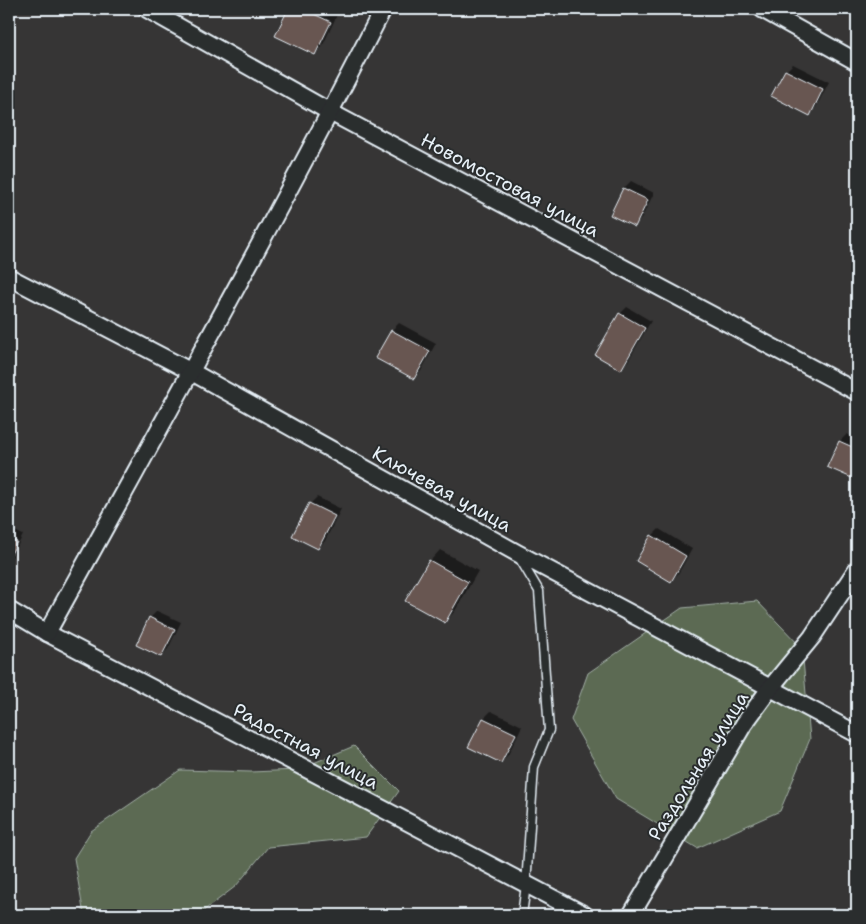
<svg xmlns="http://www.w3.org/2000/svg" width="866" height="924" font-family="'Shantell Sans',sans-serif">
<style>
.green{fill:#5c6b53;stroke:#a2aea6}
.shadow{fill:#0007}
.building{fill:#685651;stroke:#e8f1f8}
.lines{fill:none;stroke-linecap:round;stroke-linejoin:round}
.lane-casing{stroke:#e8f1f8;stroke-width:11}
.street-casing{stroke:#e8f1f8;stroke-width:20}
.lane{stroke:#2a2d2e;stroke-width:8}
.street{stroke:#2a2d2e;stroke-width:16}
.labels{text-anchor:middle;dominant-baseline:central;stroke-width:4;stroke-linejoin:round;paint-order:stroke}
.street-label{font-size:19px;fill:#e8f1f8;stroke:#2a2d2e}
</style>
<rect width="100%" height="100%" fill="#363535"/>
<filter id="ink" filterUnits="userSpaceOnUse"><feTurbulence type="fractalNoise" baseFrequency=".02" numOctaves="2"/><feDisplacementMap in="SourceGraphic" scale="10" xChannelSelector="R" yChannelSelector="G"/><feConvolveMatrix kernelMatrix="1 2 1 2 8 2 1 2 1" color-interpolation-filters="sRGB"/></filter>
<g filter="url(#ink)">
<g class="green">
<polygon points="757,601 802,648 810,739 780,811 697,848 616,799 571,720 588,673 682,608"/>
<polygon points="354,746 399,791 366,837 268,847 236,886 198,915 84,915 74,858 91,831 180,770 251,772 297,770"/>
</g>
<g class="shadow">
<polygon points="289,9 324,9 337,15 322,47 315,54 276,35"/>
<polygon points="793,64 829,82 816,107 809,114 773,96 786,71"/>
<polygon points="631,181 654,193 641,219 634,226 611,214 624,188"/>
<polygon points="627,307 651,321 628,361 621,368 620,314"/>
<polygon points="399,323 436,343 421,371 414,378 392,330"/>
<polygon points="847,434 857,439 857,474 853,478 840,441"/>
<polygon points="317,497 341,509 325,541 318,548 310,504"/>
<polygon points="9,528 23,535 9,563"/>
<polygon points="659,529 692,549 678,574 671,581 652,536"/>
<polygon points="440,550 478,571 455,611 445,622 430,561"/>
<polygon points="157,611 181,622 168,649 161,656 150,618"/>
<polygon points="491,711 522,726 508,755 501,762 470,747 484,718"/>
</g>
<g class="building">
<polygon points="288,9 303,9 331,22 315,55 275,36"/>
<polygon points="785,70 823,89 810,116 771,96"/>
<polygon points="623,188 648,200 635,227 610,215"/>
<polygon points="619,313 645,328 621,370 595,355"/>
<polygon points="391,330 430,351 414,379 375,358"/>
<polygon points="839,441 857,449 857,472 854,479 827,467"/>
<polygon points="309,503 335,516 318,549 292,536"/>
<polygon points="651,535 686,556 671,582 636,561"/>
<polygon points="9,538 17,542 9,558"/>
<polygon points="429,560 468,582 445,623 405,601"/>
<polygon points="149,617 175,630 161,657 136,645"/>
<polygon points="483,718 516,734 501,763 468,747"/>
</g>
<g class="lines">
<g class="lane-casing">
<polyline id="lane" points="520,559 539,591 549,730 534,767 526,885 522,915"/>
</g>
<g class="street-casing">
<g id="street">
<polyline points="147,9 330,112 857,392"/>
<polyline points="762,9 857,62"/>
<polyline points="9,277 190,371 517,553 857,734"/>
<polyline points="9,610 47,633 585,915"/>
<path d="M47 633C161 426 276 219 383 9"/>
<polyline points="631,915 744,724 771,687 812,637 857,569"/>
</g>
</g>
<use href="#lane" class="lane"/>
<use href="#street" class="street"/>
</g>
</g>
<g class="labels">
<g class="street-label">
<text transform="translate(510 185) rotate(28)">Новомостовая улица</text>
<text transform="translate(442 489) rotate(29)">Ключевая улица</text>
<text transform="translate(306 746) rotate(28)">Радостная улица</text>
<text transform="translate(698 766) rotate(-58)">Раздольная улица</text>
</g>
</g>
<rect width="866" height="924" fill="none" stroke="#2a2d2e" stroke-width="30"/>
<rect x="15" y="15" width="836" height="894" fill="none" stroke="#e8f1f8" stroke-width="2" filter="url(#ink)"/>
</svg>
